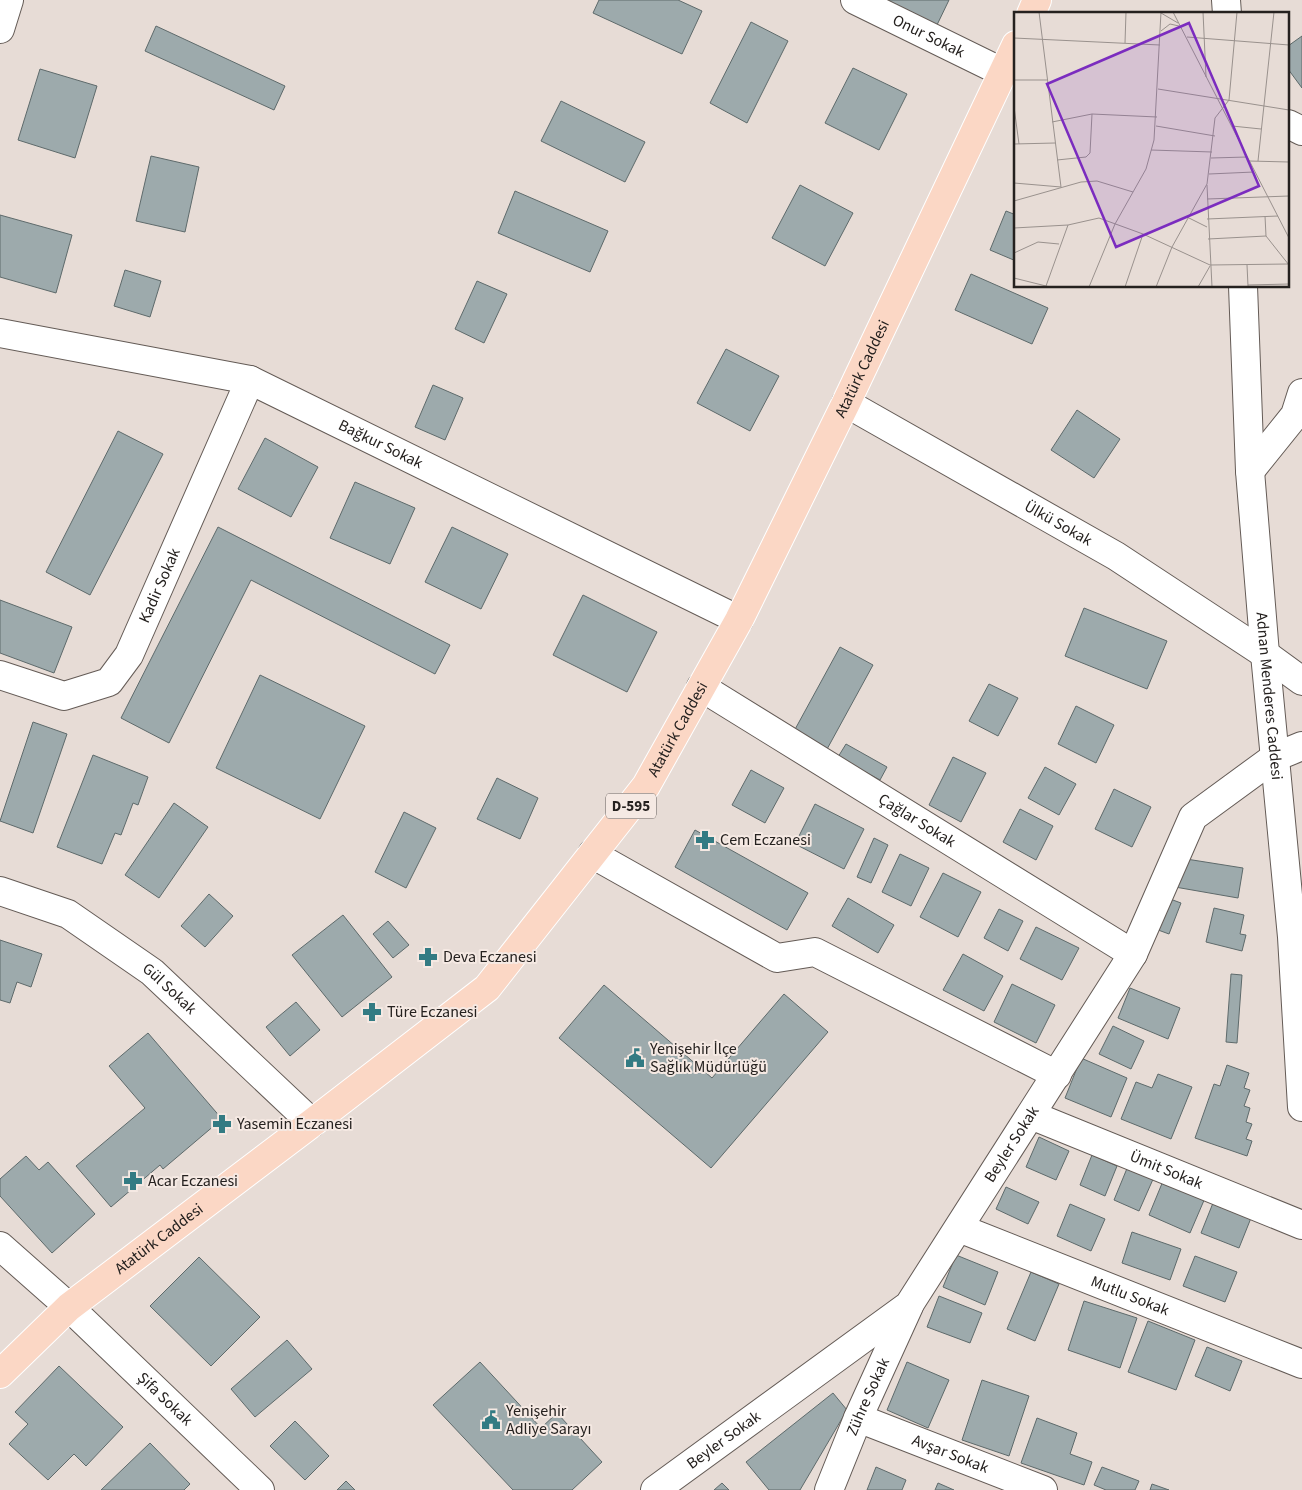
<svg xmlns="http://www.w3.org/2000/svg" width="1302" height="1490" font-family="'Source Sans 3',sans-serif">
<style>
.building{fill:#9daaac;stroke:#5e6a6b}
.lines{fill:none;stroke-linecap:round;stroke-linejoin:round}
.minor-casing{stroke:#645b56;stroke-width:30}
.tertiary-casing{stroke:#645b56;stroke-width:30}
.primary-casing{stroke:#fff;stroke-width:30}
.minor{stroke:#fff;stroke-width:28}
.tertiary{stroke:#fff;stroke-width:28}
.primary{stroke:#fbd7c5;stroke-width:28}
.labels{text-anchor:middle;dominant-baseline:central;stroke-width:4;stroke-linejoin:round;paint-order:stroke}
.shield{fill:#f5e9e3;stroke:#635d5a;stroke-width:1}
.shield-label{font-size:15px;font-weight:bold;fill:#25211f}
.street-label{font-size:16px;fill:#25211f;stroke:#f5e9e3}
.poi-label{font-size:16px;fill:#25211f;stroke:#f5e9e3;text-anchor:start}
.inset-road{fill:none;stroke:#99918d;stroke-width:1}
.view{fill:#7b2cbf;fill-opacity:0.15;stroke:#7b2cbf;stroke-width:2.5}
.inset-edge{fill:none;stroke:#25211f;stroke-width:2.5}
</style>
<rect width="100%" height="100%" fill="#e7dcd6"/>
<g class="building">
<polygon points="599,0 678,0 702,11 682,54 593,13"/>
<polygon points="889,0 949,0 936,27 887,5"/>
<polygon points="751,22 788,41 747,123 710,103"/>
<polygon points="156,26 285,86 274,110 145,51"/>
<polygon points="1302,36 1302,88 1288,69 1288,46"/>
<polygon points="853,68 907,94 879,150 825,123"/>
<polygon points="40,69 97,86 75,158 18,140"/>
<polygon points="561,101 645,142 625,182 541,141"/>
<polygon points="151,156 199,167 185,232 136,221"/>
<polygon points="800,185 853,213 825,266 772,238"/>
<polygon points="515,191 608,231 590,272 498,233"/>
<polygon points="1006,211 1016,215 1016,261 990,250"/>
<polygon points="0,215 72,235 56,293 0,277"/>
<polygon points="125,270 161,281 150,317 114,306"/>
<polygon points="971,274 1048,308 1032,344 955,310"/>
<polygon points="477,281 507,294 484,343 455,329"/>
<polygon points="726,349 779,376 750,431 697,403"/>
<polygon points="433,385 463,398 445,440 415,427"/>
<polygon points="1077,410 1120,439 1094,478 1051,450"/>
<polygon points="118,431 163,454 90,595 46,572"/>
<polygon points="265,438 318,467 291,517 238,489"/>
<polygon points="355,482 415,508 390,564 330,538"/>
<polygon points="218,527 450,645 435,674 251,580 169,743 121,718"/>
<polygon points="452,527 508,554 481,609 425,582"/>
<polygon points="583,595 657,632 627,692 553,655"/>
<polygon points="0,600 72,627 54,673 0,653"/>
<polygon points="1084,608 1167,641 1147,689 1065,656"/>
<polygon points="840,647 873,665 826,751 793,733"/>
<polygon points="260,675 365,726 320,819 216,768"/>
<polygon points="989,684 1018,698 998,736 969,721"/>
<polygon points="1076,706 1114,725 1096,763 1058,744"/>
<polygon points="33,722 67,734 33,833 0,821"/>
<polygon points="846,744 887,767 880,780 838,757"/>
<polygon points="93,755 148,777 138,805 133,803 121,835 115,833 102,864 57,847"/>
<polygon points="953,757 986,773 961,822 929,805"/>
<polygon points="1045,767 1076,784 1059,815 1028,798"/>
<polygon points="751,770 784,788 765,823 732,805"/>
<polygon points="497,778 538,798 520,839 477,819"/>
<polygon points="1114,789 1151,807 1132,847 1095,829"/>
<polygon points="174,803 208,827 159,898 125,875"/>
<polygon points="815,804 864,829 844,869 795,844"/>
<polygon points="1020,809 1053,826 1036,860 1003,842"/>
<polygon points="404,812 436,828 406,888 375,872"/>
<polygon points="695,830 808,893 787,930 675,867"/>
<polygon points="874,838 888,845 871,883 857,877"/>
<polygon points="900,854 929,868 911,906 882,892"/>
<polygon points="1180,858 1243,868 1238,898 1175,887"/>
<polygon points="943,873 981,892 958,937 920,917"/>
<polygon points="209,894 233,916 205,947 181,926"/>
<polygon points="1162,896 1181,903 1169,934 1150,927"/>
<polygon points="848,898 894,925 878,953 832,926"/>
<polygon points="1214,908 1244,915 1240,934 1246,935 1242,951 1206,942"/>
<polygon points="999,909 1023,921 1008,951 984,938"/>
<polygon points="343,915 392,977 342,1017 292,955"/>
<polygon points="388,921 409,945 393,958 373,934"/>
<polygon points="1036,927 1079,948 1062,980 1020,959"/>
<polygon points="0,940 42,954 31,987 17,982 10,1003 0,1000"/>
<polygon points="963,954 1003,976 984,1011 943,990"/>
<polygon points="1231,974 1242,975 1237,1043 1226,1042"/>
<polygon points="1012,984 1055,1005 1036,1043 994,1022"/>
<polygon points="604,985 712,1078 784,994 828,1032 711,1168 559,1038"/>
<polygon points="1130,988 1180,1008 1168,1039 1118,1018"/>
<polygon points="296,1002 320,1030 290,1056 266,1027"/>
<polygon points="1113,1026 1144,1041 1131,1069 1099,1054"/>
<polygon points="148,1033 222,1119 163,1169 160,1165 111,1207 76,1166 145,1108 109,1066"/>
<polygon points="1081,1058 1127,1078 1111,1117 1065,1098"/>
<polygon points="1227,1065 1249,1073 1244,1088 1250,1090 1244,1106 1250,1108 1246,1122 1252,1124 1246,1139 1252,1141 1247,1156 1195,1138 1214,1084 1220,1086"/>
<polygon points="1158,1074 1192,1087 1171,1139 1121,1119 1136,1082 1152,1088"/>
<polygon points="1039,1137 1069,1151 1056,1180 1026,1167"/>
<polygon points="1092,1155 1117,1166 1105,1196 1080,1185"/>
<polygon points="26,1156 39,1170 48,1162 95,1214 52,1253 0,1196 0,1179"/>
<polygon points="1128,1166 1154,1177 1139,1211 1114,1200"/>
<polygon points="1163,1181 1205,1198 1190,1233 1149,1215"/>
<polygon points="1006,1187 1039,1202 1028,1224 996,1209"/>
<polygon points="1213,1203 1251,1218 1239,1248 1201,1233"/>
<polygon points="1070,1204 1105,1219 1091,1251 1057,1236"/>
<polygon points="1132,1232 1181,1249 1170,1280 1122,1263"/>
<polygon points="956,1255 998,1272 985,1305 943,1287"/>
<polygon points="1195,1256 1237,1272 1225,1302 1183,1286"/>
<polygon points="199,1257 260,1317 211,1366 150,1306"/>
<polygon points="1031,1272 1059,1284 1035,1341 1007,1329"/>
<polygon points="939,1296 982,1313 970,1343 927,1327"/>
<polygon points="1084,1301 1137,1318 1120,1368 1068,1350"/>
<polygon points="1148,1321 1195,1340 1176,1390 1128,1372"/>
<polygon points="287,1340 312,1369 255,1417 231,1389"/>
<polygon points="1207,1347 1242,1361 1230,1391 1195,1376"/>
<polygon points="480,1362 541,1428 557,1413 602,1462 572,1490 513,1490 433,1405"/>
<polygon points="907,1362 949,1380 928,1428 887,1410"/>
<polygon points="59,1366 123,1427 86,1466 74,1454 48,1480 9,1444 28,1424 15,1412"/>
<polygon points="982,1380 1029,1396 1009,1456 962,1440"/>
<polygon points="833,1393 847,1410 800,1490 769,1490 746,1462"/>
<polygon points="1037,1418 1077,1433 1070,1454 1092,1462 1084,1485 1021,1463"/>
<polygon points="295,1421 329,1456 305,1480 270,1446"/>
<polygon points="150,1443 190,1484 184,1490 101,1490"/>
<polygon points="876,1467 906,1480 902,1490 867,1490"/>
<polygon points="1102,1467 1139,1481 1135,1490 1106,1490 1094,1485"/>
<polygon points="346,1481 355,1490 337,1490"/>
<polygon points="722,1483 729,1490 714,1490"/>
<polygon points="938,1483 954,1490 935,1490"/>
<polygon points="1152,1484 1169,1490 1150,1490"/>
</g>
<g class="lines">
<g class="minor-casing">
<g id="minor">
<path id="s1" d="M855 0 1002 72"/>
<polyline points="0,29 9,0"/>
<polyline points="1288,124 1302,131"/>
<path id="s2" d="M0 333 250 380 739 620"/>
<path id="s3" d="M846 403 1116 556 1265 654 1302 681"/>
<polyline points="1250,471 1295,415 1302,393"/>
<path id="s4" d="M0 675 64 696 109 682 129 655 250 380"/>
<path id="s5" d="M701 687 1133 954"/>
<polyline points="592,854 777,958 815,952 1057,1075"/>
<path id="s6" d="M0 891 68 914 152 972 312 1123"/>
<path id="s7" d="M1031 1115 1302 1225"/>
<path id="s8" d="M959 1228 1302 1364"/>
<path id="s9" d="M0 1246 69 1307 260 1490"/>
<path id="s10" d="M858 1418 1043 1490"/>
<path id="s11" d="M655 1490 909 1305 1133 954 1193 817 1275 757 1302 746"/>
<path id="s12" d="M829 1490 858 1418 909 1306"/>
</g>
</g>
<g class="tertiary-casing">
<g id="tertiary">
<polyline points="1226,0 1227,14"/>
<path id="s13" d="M1243 286 1250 471 1265 654 1292 937 1302 1107"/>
</g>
</g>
<g class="primary-casing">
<g id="primary">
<polyline points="1031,14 1037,0"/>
<path id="s14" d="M0 1374 69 1307 312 1123 487 988 646 786 739 620 846 403 1016 45"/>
</g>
</g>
<use href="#minor" class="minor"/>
<use href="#tertiary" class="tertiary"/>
<use href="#primary" class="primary"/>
</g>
<defs>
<g id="pharmacy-bare" transform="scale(1.5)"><path d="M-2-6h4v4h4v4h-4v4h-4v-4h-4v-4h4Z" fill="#337b83" stroke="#f5e9e3" stroke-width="2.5" paint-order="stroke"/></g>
<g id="civic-bare" transform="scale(1.5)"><path d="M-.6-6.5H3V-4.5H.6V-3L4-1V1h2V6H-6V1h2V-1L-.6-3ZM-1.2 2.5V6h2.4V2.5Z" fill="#337b83" stroke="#f5e9e3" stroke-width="2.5" paint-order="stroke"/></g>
</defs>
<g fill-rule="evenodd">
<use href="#pharmacy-bare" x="705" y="840"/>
<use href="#pharmacy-bare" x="428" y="957"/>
<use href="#pharmacy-bare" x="372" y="1012"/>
<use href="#civic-bare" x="635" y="1058"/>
<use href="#pharmacy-bare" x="222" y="1124"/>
<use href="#pharmacy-bare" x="133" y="1181"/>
<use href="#civic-bare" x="491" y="1420"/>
</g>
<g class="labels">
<rect class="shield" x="606" y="793.5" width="50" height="25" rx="4"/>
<g class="shield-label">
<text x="631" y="806">D-595</text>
</g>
<g class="street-label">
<text stroke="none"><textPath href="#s1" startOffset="82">Onur Sokak</textPath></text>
<text stroke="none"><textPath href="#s14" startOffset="1349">Atatürk Caddesi</textPath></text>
<text stroke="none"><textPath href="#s2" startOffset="400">Bağkur Sokak</textPath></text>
<text stroke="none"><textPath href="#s3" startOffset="244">Ülkü Sokak</textPath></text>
<text stroke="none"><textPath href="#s4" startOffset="224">Kadir Sokak</textPath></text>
<text stroke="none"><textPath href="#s13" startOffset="411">Adnan Menderes Caddesi</textPath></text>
<text stroke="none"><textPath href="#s14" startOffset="944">Atatürk Caddesi</textPath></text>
<text stroke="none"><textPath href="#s5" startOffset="254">Çağlar Sokak</textPath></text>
<text stroke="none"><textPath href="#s6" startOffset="198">Gül Sokak</textPath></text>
<text stroke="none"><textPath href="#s11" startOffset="505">Beyler Sokak</textPath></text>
<text stroke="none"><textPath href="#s7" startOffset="146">Ümit Sokak</textPath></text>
<text stroke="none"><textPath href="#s14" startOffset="209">Atatürk Caddesi</textPath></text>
<text stroke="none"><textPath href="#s8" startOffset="184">Mutlu Sokak</textPath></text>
<text stroke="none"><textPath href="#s12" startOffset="101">Zühre Sokak</textPath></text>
<text stroke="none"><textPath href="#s9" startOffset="225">Şifa Sokak</textPath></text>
<text stroke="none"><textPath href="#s11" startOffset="85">Beyler Sokak</textPath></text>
<text stroke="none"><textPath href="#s10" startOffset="99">Avşar Sokak</textPath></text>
</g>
<g class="poi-label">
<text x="720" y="840">Cem Eczanesi</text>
<text x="443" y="957">Deva Eczanesi</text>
<text x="387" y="1012">Türe Eczanesi</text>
<text x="650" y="1049">Yenişehir İlçe<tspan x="650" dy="18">Sağlık Müdürlüğü</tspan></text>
<text x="237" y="1124">Yasemin Eczanesi</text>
<text x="148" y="1181">Acar Eczanesi</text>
<text x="506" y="1411">Yenişehir<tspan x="506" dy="18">Adliye Sarayı</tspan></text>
</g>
</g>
<g transform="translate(1014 12)">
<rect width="275" height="275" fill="#e7dcd6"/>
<path class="inset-road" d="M159 0 275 226M189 0 192 65M147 1 164 11M147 19 156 12 165 14M173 25 275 33M0 26 146 33M111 31 112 0M0 68H33M144 77 275 98M0 95 5 132M38 110 78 102 143 105M142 114 201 124M218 114 247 117M0 132 41 131M137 138 198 140M197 146 233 145M43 148 72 145 76 141 78 102M235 149 275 150M244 149 260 0M195 162 240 160M0 171 47 175 25 0M193 173 198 275M193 187 275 184M0 189 67 170 83 169 119 180M251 204 252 224 275 253M173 205 193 215M193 207 264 204M0 216 54 213 85 206 129 222 196 253 274 252M194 227 252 224M0 241 24 230 45 232M233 253 234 274M0 266 36 275M234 273 275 272M32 274 54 213M75 275 101 212 132 157 140 128 147 0M111 275 129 222M142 275 158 235 193 172 201 106 215 88 223 0M184 275 196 254"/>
<path class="view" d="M175 11 245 174 102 235 33 72Z"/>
<rect width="275" height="275" class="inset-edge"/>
</g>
</svg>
